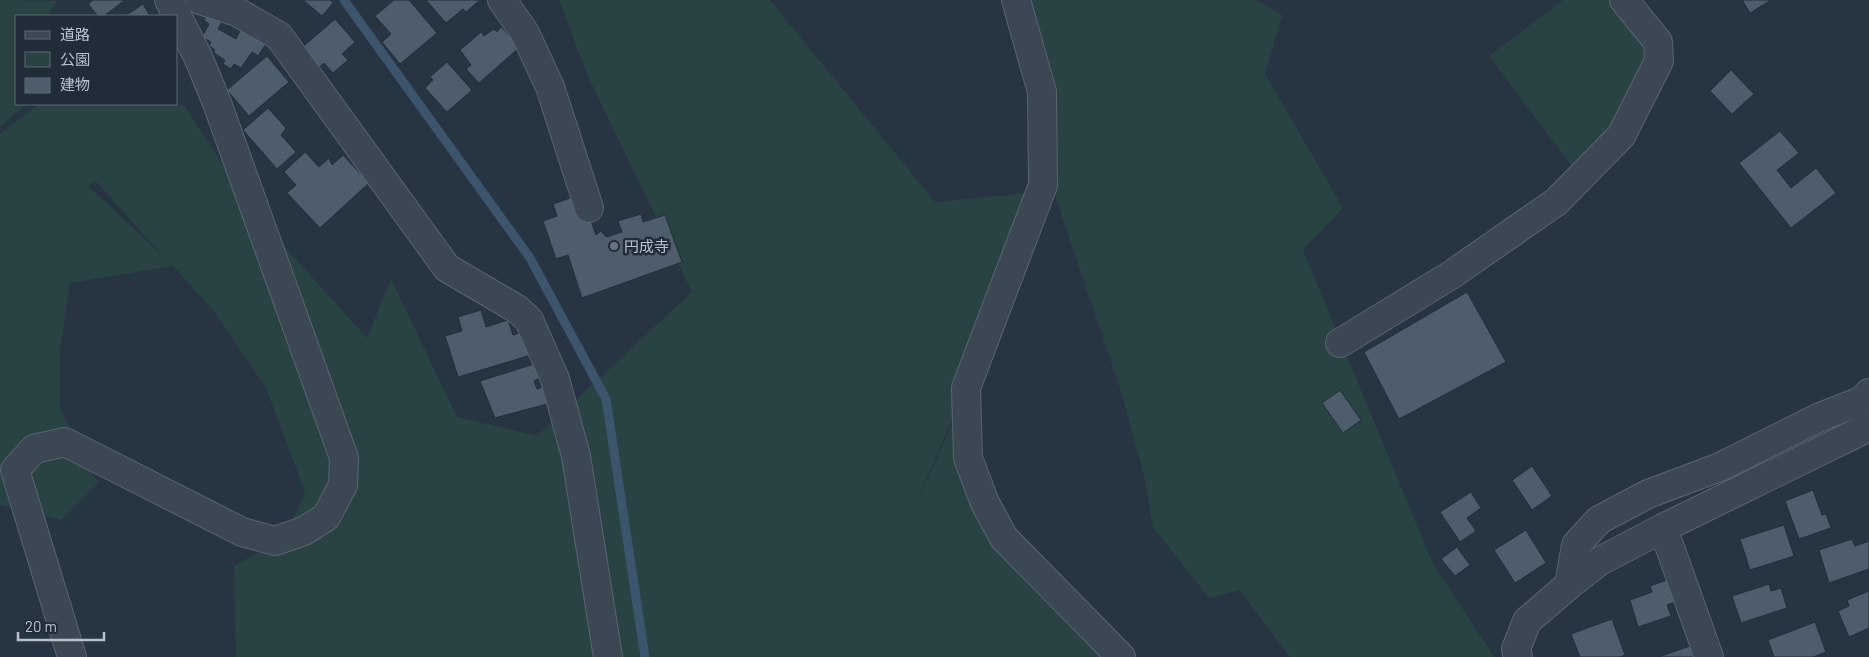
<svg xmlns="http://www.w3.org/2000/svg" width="1869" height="657" font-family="Barlow,'Noto Sans JP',sans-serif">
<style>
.green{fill:#294344;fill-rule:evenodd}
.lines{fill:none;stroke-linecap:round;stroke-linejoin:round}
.stream{stroke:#3c556c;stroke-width:9}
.building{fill:#4d5d6b;stroke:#222e3a}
.minor-casing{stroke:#596570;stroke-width:30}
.minor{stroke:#3b4753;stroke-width:28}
.worship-dot{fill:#6b7280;stroke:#202c38;stroke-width:2}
.labels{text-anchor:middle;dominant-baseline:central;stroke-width:5;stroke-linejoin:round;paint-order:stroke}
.poi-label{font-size:15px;fill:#b8c2cc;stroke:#202c38;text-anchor:start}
</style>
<rect width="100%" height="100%" fill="#273543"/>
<g class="green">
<polygon points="0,0 58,1 47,16 16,16 16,104 26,104 0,127"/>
<path d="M559 0H770L935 202 1041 192 966 388 910 516 966 395 999 538 1116 657H236L234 566 286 537 305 492 266 388 213 310 173 266 70 283 60 350V408L98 483 61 520 0 505V134L39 104H168L184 105 253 212 367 338 391 279 457 417 537 436 692 292 586 72ZM96 181 166 259 88 186Z"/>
<polygon points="1012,0 1256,0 1282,15 1265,74 1343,208 1303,250 1432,562 1494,657 1290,657 1240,590 1209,598 1153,527 1145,480 1121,391 1050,180"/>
<polygon points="1563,0 1621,0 1659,50 1653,74 1578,174 1489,56"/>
</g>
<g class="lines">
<polyline class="stream" points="344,0 530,258 606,399 645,657"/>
</g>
<g class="building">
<polygon points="93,0 125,0 104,16 98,16 88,4"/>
<polygon points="303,0 330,0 333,3 322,16"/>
<polygon points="394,0 409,0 437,33 400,64 382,42 391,34 375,16"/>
<polygon points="426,0 480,0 466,12 463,9 446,23"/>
<polygon points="1742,0 1771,0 1750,13"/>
<polygon points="143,4 150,16 125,16"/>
<polygon points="210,10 224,18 218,29 236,39 241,29 266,44 258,56 252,52 241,68 234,64 231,69 223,64 225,60 214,53 214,49 209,46 211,42 202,37 209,24 204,20"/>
<polygon points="335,19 355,42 342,54 348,60 333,73 324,63 315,71 298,51"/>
<polygon points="501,27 520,47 479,83 466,69 471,65 460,50 481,32 484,36 494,29 497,32"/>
<polygon points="267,56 289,82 249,116 227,90"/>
<polygon points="447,62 472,90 447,112 425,88 433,80 430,77"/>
<polygon points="1731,70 1754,94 1732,114 1710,91"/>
<polygon points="268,108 286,128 281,135 296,152 277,169 243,130"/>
<polygon points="1780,131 1799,153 1777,170 1791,188 1816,168 1836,193 1791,228 1739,163"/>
<polygon points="305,152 319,167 329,158 332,165 343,155 369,183 320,228 287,193 296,185 284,172"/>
<polygon points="581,194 596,235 601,231 606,237 622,232 618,221 641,214 643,222 665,215 682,262 582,298 568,255 556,259 543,221 557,216 553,204"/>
<polygon points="1467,292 1506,362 1399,419 1364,352"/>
<polygon points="481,310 486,327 508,320 513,335 524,332 531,355 458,377 445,336 462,331 458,317"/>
<polygon points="537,363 541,377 534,381 537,389 543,387 547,404 495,418 480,381"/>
<polygon points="1340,390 1361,420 1343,433 1322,403"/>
<polygon points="1532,466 1552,496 1532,510 1512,480"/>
<polygon points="1813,490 1822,515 1826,514 1831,528 1799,539 1785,501"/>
<polygon points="1471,492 1481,508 1467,518 1476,531 1460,542 1440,512"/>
<polygon points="1784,525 1794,556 1750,570 1740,539"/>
<polygon points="1526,530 1546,563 1515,583 1494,550"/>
<polygon points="1852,539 1855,546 1869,541 1869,569 1829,583 1819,550"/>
<polygon points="1457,547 1470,565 1455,576 1441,559"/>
<polygon points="1670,579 1677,601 1667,605 1671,616 1638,627 1630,600 1652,592 1650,586"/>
<polygon points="1769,584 1771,591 1781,588 1787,608 1741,623 1732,596"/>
<polygon points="1869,591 1869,628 1849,637 1838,611 1849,606 1847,600"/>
<polygon points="1612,619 1625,655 1620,657 1580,657 1571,634"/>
<polygon points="1815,622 1826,652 1813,657 1774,657 1768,640"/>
<polygon points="1690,646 1694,657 1658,657"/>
</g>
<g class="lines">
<g class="minor-casing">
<g id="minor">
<polyline points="200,0 237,12 279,36 447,268 517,309 529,320 555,379 576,456 608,657"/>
<polyline points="502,0 525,33 550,87 589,208"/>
<polyline points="1016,0 1042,92 1043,185 966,388 968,458 985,503 1004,538 1121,657"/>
<polyline points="1340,343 1451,275 1556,202 1621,136 1659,61 1658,42 1624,0"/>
<polyline points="1663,528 1709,657"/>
<polyline points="1569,585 1576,545 1599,520 1648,494 1720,467 1820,417 1861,401 1869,393"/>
<polyline points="72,657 15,470 34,449 65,442 242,532 275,541 304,531 326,517 343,485 344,458 217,103 198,57 169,0"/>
<polyline points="1518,657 1516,649 1527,621 1569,585 1600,561 1663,528 1869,427"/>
</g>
</g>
<use href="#minor" class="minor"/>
</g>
<circle class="worship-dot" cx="614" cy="246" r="5"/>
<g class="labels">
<g class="poi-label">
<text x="624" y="246">円成寺</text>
</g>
</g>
<rect x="15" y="15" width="162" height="90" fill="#202c38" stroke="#5d6873"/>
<rect x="25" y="31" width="25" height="8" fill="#3b4753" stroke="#5d6873"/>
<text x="60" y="40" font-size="15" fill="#b8c2cc">道路</text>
<rect x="25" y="52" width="25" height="15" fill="#294344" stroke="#5d6873"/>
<text x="60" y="65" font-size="15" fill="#b8c2cc">公園</text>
<rect x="25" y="78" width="25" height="15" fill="#4d5d6b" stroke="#5d6873"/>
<text x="60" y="90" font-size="15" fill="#b8c2cc">建物</text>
<path d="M18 632v8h86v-8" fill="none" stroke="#b8c2cc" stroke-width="2.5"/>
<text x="25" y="632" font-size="15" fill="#b8c2cc" stroke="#202c38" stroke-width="4" paint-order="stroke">20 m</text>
</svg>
